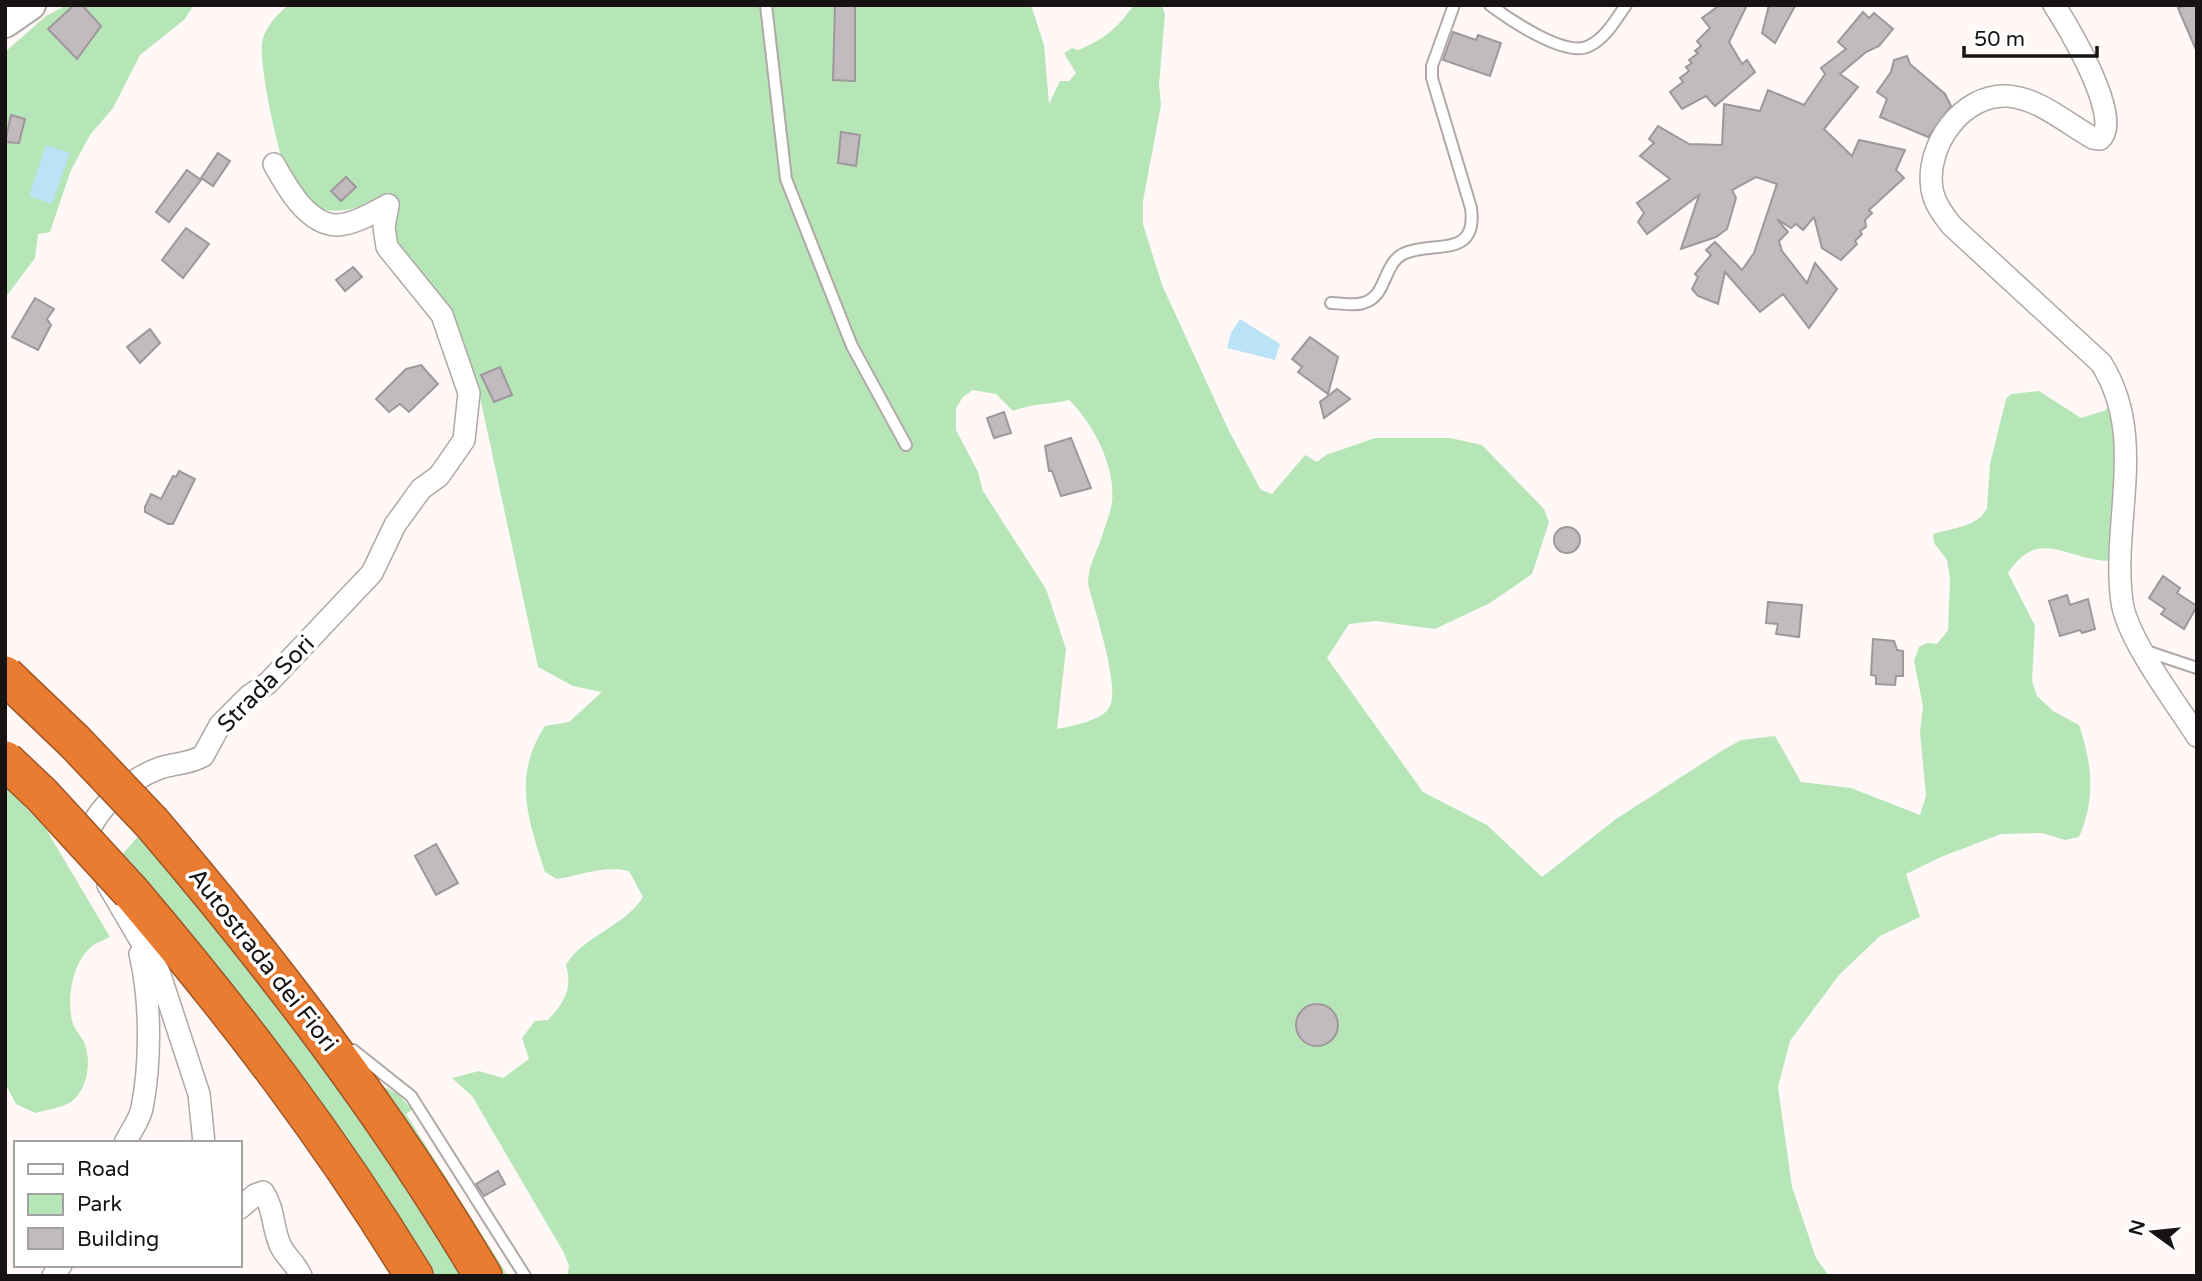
<svg xmlns="http://www.w3.org/2000/svg" width="2202" height="1281" font-family="'Varela Round',sans-serif">
<style>
.green{fill:#b6e6b7;fill-rule:evenodd}
.water{fill:#bae4f5}
.building{fill:#c1babe;stroke:#9e979b;stroke-width:2}
.lines{fill:none;stroke-linecap:round;stroke-linejoin:round}
.service-casing{stroke:#afa8a5;stroke-width:14}
.minor-casing{stroke:#afa8a5;stroke-width:24}
.secondary-casing{stroke:#afa8a5;stroke-width:32}
.motorway-casing{stroke:#9f5726;stroke-width:40}
.service{stroke:#fff;stroke-width:10}
.minor{stroke:#fff;stroke-width:21}
.secondary{stroke:#fff;stroke-width:28}
.motorway{stroke:#e97c31;stroke-width:37}
.motorway-bridge-casing{stroke:#9f5726;stroke-width:40;stroke-linecap:butt}
.motorway-bridge{stroke:#e97c31;stroke-width:37}
.labels{text-anchor:middle;dominant-baseline:central;stroke-width:7;stroke-linejoin:round;paint-order:stroke}
.street-label{font-size:24px;fill:#161312;stroke:#fff}
</style>
<rect width="100%" height="100%" fill="#fff8f6"/>
<g class="green">
<polygon points="67,5 194,5 184,20 140,55 113,108 90,135 71,170 50,232 38,234 35,258 5,298 5,52 46,16"/>
<path d="M289 5H1031L1044 45 1049 104 1060 81H1069L1076 73 1064 53 1072 48 1078 50C1104 40 1118 27 1134 5H1162L1165 14 1159 84 1161 105 1143 201V224L1162 285 1229 431 1261 490 1272 494 1305 455 1317 462 1326 455 1375 438H1450L1482 445 1544 509 1549 522 1532 574 1490 603 1435 629 1375 621 1349 624 1327 658 1423 792 1487 825 1542 877 1616 819 1723 750 1741 740 1775 736 1801 782 1851 788 1920 815 1926 796 1920 732 1923 706 1914 661 1919 647 1927 643 1937 644 1948 630 1950 579 1947 560 1934 543 1933 534C1952 528 1978 527 1987 508L1990 464 2006 399 2011 394 2039 391 2081 418 2106 410 2109 404 2117 434 2112 561C2068 562 2040 525 2008 573L2035 626 2032 681 2037 696 2053 711 2079 725C2092 763 2096 799 2079 837L2065 840 2042 833 2001 834 1941 857 1906 874 1920 917 1880 936 1839 975 1790 1041 1778 1087 1792 1187 1816 1258 1829 1276H567L569 1266 564 1253 472 1096 452 1078 479 1071 503 1078 529 1059 522 1038 535 1021 548 1020C564 1002 573 990 566 965 583 936 624 927 643 897L629 871C604 865 581 875 557 879L545 872C528 820 512 776 545 726L569 722 602 692 573 686 538 667 481 402 462 339 443 299 404 255 373 203C355 208 334 216 316 206 308 201 296 187 290 179 279 162 259 65 262 44 264 28 277 14 289 5ZM973 390 996 394 1013 411C1033 403 1049 405 1069 400 1093 423 1116 467 1112 502 1111 512 1106 523 1103 533 1098 551 1088 564 1088 584 1094 608 1120 686 1110 706 1103 721 1072 726 1057 729L1066 649 1046 589 983 491 978 472 956 430V408L963 397Z"/>
<path d="M5 785 46 829 110 937C104 940 96 943 91 947 72 963 66 1001 73 1024 75 1030 81 1036 84 1042 92 1060 88 1090 71 1102 62 1108 46 1110 35 1113L16 1104 5 1083Z"/>
<polygon points="143,831 266,979 469,1276 428,1276 118,859"/>
<polygon points="385,1087 399,1095 412,1110 406,1114 508,1276 498,1276 383,1089"/>
</g>
<g class="water">
<polygon points="46,145 70,153 52,204 29,196"/>
<polygon points="1240,319 1280,344 1275,360 1227,348 1231,333"/>
</g>
<g class="building">
<polygon points="74,5 82,5 101,26 77,59 48,29"/>
<polygon points="835,5 855,5 855,81 833,80"/>
<polygon points="1720,5 1747,5 1729,42 1742,64 1747,60 1755,72 1715,106 1706,96 1682,109 1670,92 1683,82 1680,78 1689,71 1686,67 1692,63 1689,60 1698,53 1695,51 1701,46 1697,41 1710,28 1702,18"/>
<polygon points="1769,5 1795,6 1775,43 1762,33"/>
<polygon points="2186,5 2197,5 2197,52 2178,8"/>
<polygon points="1863,12 1869,18 1874,13 1893,29 1879,46 1866,52 1840,74 1858,87 1824,129 1852,156 1859,140 1905,150 1896,170 1904,178 1869,210 1872,213 1865,220 1866,227 1860,231 1862,234 1855,241 1857,244 1841,260 1822,248 1814,217 1803,230 1796,224 1791,228 1777,219 1788,232 1779,241 1782,251 1807,283 1815,263 1837,289 1809,328 1783,294 1760,312 1725,272 1718,304 1698,296 1692,289 1698,277 1695,274 1711,255 1706,250 1715,242 1742,270 1754,253 1777,184 1756,177 1732,190 1736,198 1727,229 1716,237 1681,249 1699,195 1647,234 1638,222 1644,213 1637,203 1670,179 1640,156 1654,143 1649,139 1658,126 1689,144 1722,145 1724,104 1760,111 1768,90 1804,105 1825,74 1821,68 1846,49 1838,42"/>
<polygon points="1453,32 1476,40 1478,35 1501,43 1490,76 1443,60"/>
<polygon points="1907,56 1910,64 1945,94 1951,106 1928,137 1880,117 1887,99 1877,92 1891,72 1894,60"/>
<polygon points="11,115 25,119 19,143 5,142"/>
<polygon points="841,132 860,135 856,166 838,163"/>
<polygon points="218,153 230,161 213,186 201,178"/>
<polygon points="187,170 201,180 169,222 156,212"/>
<polygon points="346,177 356,187 341,201 331,191"/>
<polygon points="186,228 209,244 183,278 162,260"/>
<polygon points="353,267 362,277 345,291 336,280"/>
<polygon points="35,298 54,309 47,319 51,325 38,350 12,337"/>
<polygon points="150,329 160,343 140,363 127,347"/>
<polygon points="1310,337 1338,357 1328,394 1298,372 1302,367 1292,359"/>
<polygon points="421,365 438,384 409,412 400,404 389,412 376,399 406,369"/>
<polygon points="500,367 512,395 494,402 481,375"/>
<polygon points="1337,389 1350,399 1324,418 1320,402"/>
<polygon points="1004,412 1011,433 994,438 987,418"/>
<polygon points="1071,438 1091,488 1061,496 1052,471 1049,471 1045,446"/>
<polygon points="179,471 195,479 173,524 168,524 145,512 145,507 151,494 161,499 173,476 176,477"/>
<circle cx="1567" cy="540" r="13"/>
<polygon points="2163,576 2180,588 2177,593 2197,606 2184,629 2161,614 2165,609 2149,598"/>
<polygon points="2067,595 2070,605 2088,599 2095,629 2082,633 2080,630 2060,636 2049,601"/>
<polygon points="1768,602 1802,605 1799,637 1776,634 1778,624 1766,623"/>
<polygon points="1873,639 1894,641 1897,650 1903,651 1903,676 1896,676 1895,685 1876,684 1876,676 1871,675"/>
<polygon points="436,844 458,883 436,895 415,856"/>
<circle cx="1317" cy="1025" r="21"/>
<polygon points="498,1171 505,1184 484,1196 476,1184"/>
</g>
<g class="lines">
<g class="service-casing">
<g id="service">
<polyline points="766,5 786,179 852,346 906,445"/>
<path d="M1490 5C1510 20 1566 58 1589 46 1606 38 1616 19 1626 5"/>
<path d="M1331 303C1341 303 1354 306 1363 303 1387 297 1383 264 1403 254 1432 240 1478 260 1471 208L1432 78V66L1454 5"/>
<polyline points="2143,650 2197,668"/>
<polyline points="353,1050 411,1096 525,1276"/>
</g>
</g>
<g class="minor-casing">
<g id="minor">
<path d="M2054 5C2068 26 2124 120 2100 139L2093 138C2066 123 2039 98 2007 96 1962 94 1925 146 1932 189 1934 203 1943 215 1952 226L2101 363C2148 437 2111 521 2122 602 2127 639 2176 703 2197 736"/>
<path d="M274 164C286 186 307 224 336 225 353 225 373 213 388 205"/>
<path d="M86 850C85 814 130 779 160 768 175 763 189 764 203 756L220 725 249 696 268 683 372 573 395 525 421 489 439 476 464 440 469 393 442 315 387 247 384 227 388 205"/>
<polyline points="108,885 159,972 199,1094 204,1143"/>
<path d="M125 1143C130 1132 140 1120 142 1108 151 1062 151 1000 140 954"/>
<path d="M240 1208 255 1195 263 1192C275 1209 272 1229 281 1247 287 1258 296 1264 301 1276"/>
<polyline points="53,1276 61,1265"/>
</g>
</g>
<g class="secondary-casing">
<polyline id="secondary" points="5,23 31,5"/>
</g>
<g class="motorway-casing">
<g id="motorway">
<path d="M152 823C274 966 387 1114 483 1276"/>
<path d="M131 892C236 1016 329 1137 414 1276"/>
</g>
</g>
<use href="#service" class="service"/>
<use href="#minor" class="minor"/>
<use href="#secondary" class="secondary"/>
<use href="#motorway" class="motorway"/>
<g class="motorway-bridge-casing">
<g id="motorway-bridge">
<polyline points="5,675 75,742 152,823"/>
<polyline points="5,760 42,795 131,892"/>
</g>
</g>
<use href="#motorway-bridge" class="motorway-bridge"/>
</g>
<g class="labels">
<g class="street-label">
<text transform="translate(266 684) rotate(-45)">Strada Sori</text>
<text transform="translate(263 960) rotate(52)">Autostrada dei Fiori</text>
</g>
</g>
<rect width="2202" height="1281" fill="none" stroke="#161312" stroke-width="14"/>
<rect x="14" y="1141" width="228" height="126" fill="#ffffff" stroke="#a2a1a0" stroke-width="2"/>
<rect x="28" y="1164" width="35" height="10" fill="#ffffff" stroke="#a2a1a0" stroke-width="2"/>
<text x="77" y="1176" font-size="21" fill="#161312">Road</text>
<rect x="28" y="1194" width="35" height="21" fill="#b6e6b7" stroke="#a2a1a0" stroke-width="2"/>
<text x="77" y="1211" font-size="21" fill="#161312">Park</text>
<rect x="28" y="1228" width="35" height="21" fill="#c1babe" stroke="#a2a1a0" stroke-width="2"/>
<text x="77" y="1246" font-size="21" fill="#161312">Building</text>
<g transform="translate(2153 1232) rotate(285)" stroke="#ffffff" stroke-width="5" paint-order="stroke">
<path d="M0-5L12 26L0 18L-12 26Z" fill="#161312"/>
<text y="-10" font-size="19" font-weight="bold" text-anchor="middle" fill="#161312">N</text>
</g>
<path d="M1964 46v10h133v-10" fill="none" stroke="#161312" stroke-width="3.5"/>
<text x="1974" y="46" font-size="21" fill="#161312" stroke="#ffffff" stroke-width="5" paint-order="stroke">50 m</text>
</svg>
